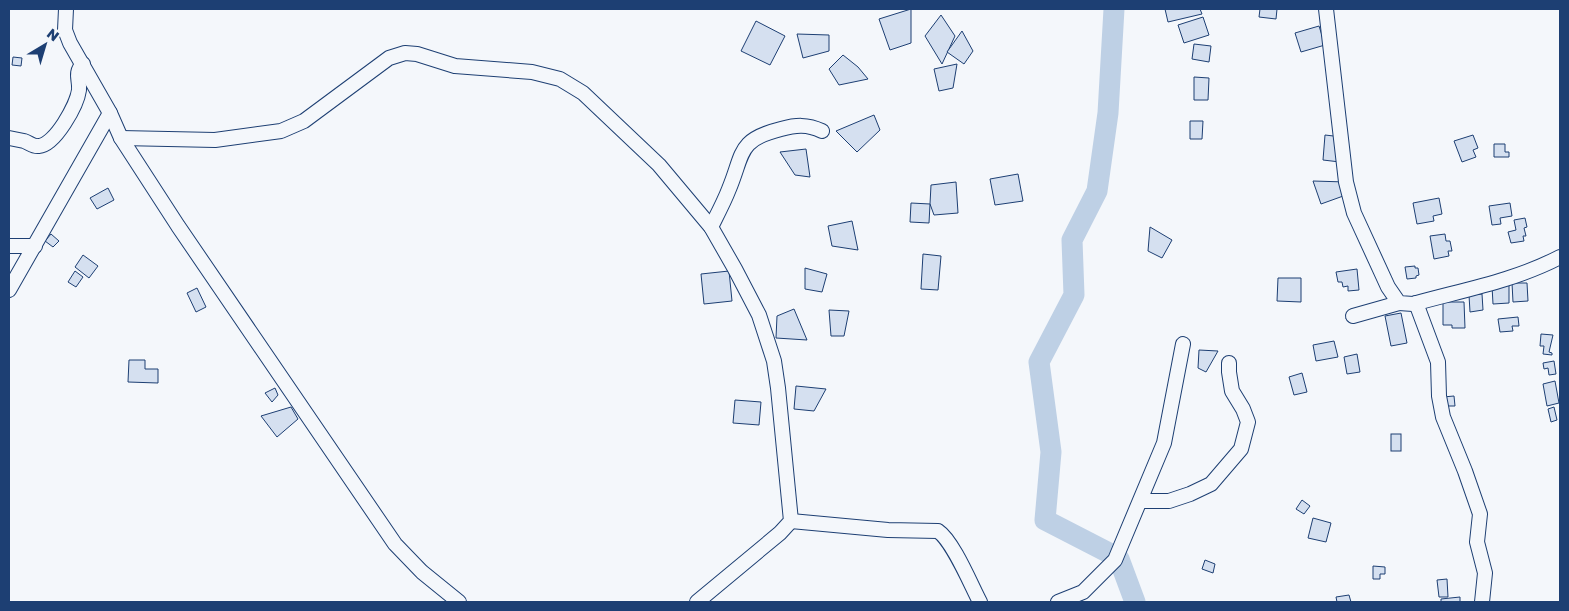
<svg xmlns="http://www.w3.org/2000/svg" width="1569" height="611" font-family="'Golos Text',sans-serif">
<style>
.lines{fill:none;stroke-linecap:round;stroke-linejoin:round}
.river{stroke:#bed0e5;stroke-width:21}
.building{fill:#d5e0f0;stroke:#1d3f73}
.minor-casing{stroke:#1d3f73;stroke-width:16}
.minor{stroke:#f4f7fb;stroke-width:14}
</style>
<rect width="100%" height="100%" fill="#f4f7fb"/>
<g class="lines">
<g class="river">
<polyline points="1113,555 1045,520 1051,452 1039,362 1074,295 1072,240 1097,191 1108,113 1114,9"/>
<polyline points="1119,559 1135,602"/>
</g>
</g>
<g class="building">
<polygon points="911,9 911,43 890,50 879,19"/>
<polygon points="1165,9 1200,9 1202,14 1168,22"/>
<polygon points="1260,9 1277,9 1276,19 1259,17"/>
<polygon points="941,15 955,36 942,64 925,36"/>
<polygon points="1203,17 1209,35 1184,43 1178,25"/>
<polygon points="756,21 785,36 770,65 741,51"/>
<polygon points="1319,26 1325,45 1301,52 1295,33"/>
<polygon points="962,31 973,51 964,64 947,52"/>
<polygon points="797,34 829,35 829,51 803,58"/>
<polygon points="1194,44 1211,46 1209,62 1192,59"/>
<polygon points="843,55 858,67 868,79 839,85 829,69"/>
<polygon points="13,57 22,58 21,66 12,65"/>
<polygon points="957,64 953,88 939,91 934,69"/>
<polygon points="1194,77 1209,78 1208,100 1194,100"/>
<polygon points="874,115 880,130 857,152 836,131"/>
<polygon points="1190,121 1203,121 1202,139 1190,139"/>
<polygon points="1325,135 1342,137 1340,162 1323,160"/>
<polygon points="1473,135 1478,148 1473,150 1476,157 1462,162 1454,141"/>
<polygon points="1494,144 1505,144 1505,152 1509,152 1509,157 1494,157"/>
<polygon points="806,149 810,177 795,175 780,152"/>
<polygon points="1018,174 1023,201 995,205 990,179"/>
<polygon points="1313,181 1346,182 1346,195 1321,204"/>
<polygon points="956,182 958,213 934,215 930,204 931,185"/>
<polygon points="108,188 114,200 97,209 90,198"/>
<polygon points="1439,198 1442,214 1433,216 1434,221 1417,224 1413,203"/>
<polygon points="911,203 930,204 929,223 910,222"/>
<polygon points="1510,203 1512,216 1500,218 1501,224 1492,225 1489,206"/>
<polygon points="1525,218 1527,227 1524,228 1526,236 1523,236 1524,241 1511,243 1508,232 1516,230 1514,220"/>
<polygon points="852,221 858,250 832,246 828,226"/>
<polygon points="1150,227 1172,240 1162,258 1148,251"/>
<polygon points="51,234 59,241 53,247 45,241"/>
<polygon points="1445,234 1446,241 1450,241 1452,251 1448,251 1449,256 1434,259 1430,236"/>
<polygon points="923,254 941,256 938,290 921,289"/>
<polygon points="83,255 98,266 89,278 75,267"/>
<polygon points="1415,266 1415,268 1418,268 1419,275 1416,276 1416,278 1407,279 1405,267"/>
<polygon points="805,268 827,274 822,292 805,289"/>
<polygon points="1357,269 1359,290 1348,291 1348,286 1343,287 1342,282 1338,282 1336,272"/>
<polygon points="75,271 83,277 76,287 68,282"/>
<polygon points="729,271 732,301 704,304 701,274"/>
<polygon points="1278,278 1301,278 1301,302 1277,301"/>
<polygon points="1512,283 1527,283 1528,301 1513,302"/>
<polygon points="1509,285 1509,303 1493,304 1492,286"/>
<polygon points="197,288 206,307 196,312 187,293"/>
<polygon points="1482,294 1483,310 1470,312 1469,295"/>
<polygon points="1443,302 1464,302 1465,328 1452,328 1452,325 1443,325"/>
<polygon points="794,309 807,340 776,338 777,316"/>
<polygon points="829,310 849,311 844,336 831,336"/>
<polygon points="1401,313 1407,343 1391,346 1385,316"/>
<polygon points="1518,317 1519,326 1512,326 1513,331 1500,332 1498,319"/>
<polygon points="1541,334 1553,335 1549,352 1552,353 1552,355 1543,354 1544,346 1540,346"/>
<polygon points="1334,341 1338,357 1316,361 1313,345"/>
<polygon points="1199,350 1218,351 1206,372 1198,368"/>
<polygon points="1357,354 1360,372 1347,374 1344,357"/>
<polygon points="129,360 145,360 145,369 158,369 158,383 128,382"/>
<polygon points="1554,361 1556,374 1549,375 1548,368 1544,369 1543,363"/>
<polygon points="1302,373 1307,392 1294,395 1289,377"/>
<polygon points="1555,381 1559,403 1547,406 1543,384"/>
<polygon points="796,386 826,389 814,411 794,409"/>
<polygon points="275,388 278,395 272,402 265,393"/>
<polygon points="1454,396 1455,406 1444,406 1443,397"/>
<polygon points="735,400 761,402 759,425 733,423"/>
<polygon points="291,407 298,419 277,437 261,416"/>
<polygon points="1554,407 1557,420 1551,422 1548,409"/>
<rect x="1391" y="434" width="10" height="17"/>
<polygon points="1302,500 1310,506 1304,514 1296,509"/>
<polygon points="1313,518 1331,523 1326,542 1308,538"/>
<polygon points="1205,560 1215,564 1213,573 1202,569"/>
<polygon points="1373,566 1385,567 1385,574 1380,574 1380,579 1373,579"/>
<polygon points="1447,579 1448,597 1439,597 1437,580"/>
<polygon points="1349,595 1351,602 1337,602 1336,597"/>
<polygon points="1460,597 1460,602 1441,602 1441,599"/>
</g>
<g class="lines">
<g class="minor-casing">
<g id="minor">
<polyline points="66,9 65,30 70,43 110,113 121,138 178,226 395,544 422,572 459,602"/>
<path d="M1326 9 1346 182 1354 213 1388 287 1399 303 1413 304C1463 290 1514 281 1560 257"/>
<path d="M9 138C14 139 19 140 24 141 30 143 33 147 39 146 55 145 77 105 79 90 80 80 74 73 83 64"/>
<polyline points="121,138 215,140 281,131 304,121 389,58 405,53 417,54 455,66 532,72 560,79 583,93 659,165 711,227 735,269 759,315 774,361 778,388 791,521 780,533 697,602"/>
<path d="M711 227C717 215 724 202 729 189 744 153 737 140 781 129 796 125 807 124 822 131"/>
<polyline points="9,246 35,246"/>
<polyline points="9,290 110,113"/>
<polyline points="1416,303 1438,362 1439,396 1443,417 1465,471 1480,514 1477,542 1485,573 1482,602"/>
<polyline points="1353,316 1399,303"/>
<polyline points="1141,501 1169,501 1190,494 1211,484 1241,449 1248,422 1243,409 1232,391 1229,372 1229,363"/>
<path d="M791 521 888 530 938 531C953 541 971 585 980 602"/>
<polyline points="1058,602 1083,592 1115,560 1164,443 1183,344"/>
</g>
</g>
<use href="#minor" class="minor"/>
</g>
<rect width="1569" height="611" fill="none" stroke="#1d3f73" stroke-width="20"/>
<g transform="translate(45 45) rotate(38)" stroke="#f4f7fb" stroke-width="4" paint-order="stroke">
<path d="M0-4L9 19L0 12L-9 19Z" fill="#1d3f73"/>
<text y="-8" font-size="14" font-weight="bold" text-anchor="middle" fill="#1d3f73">N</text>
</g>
</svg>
